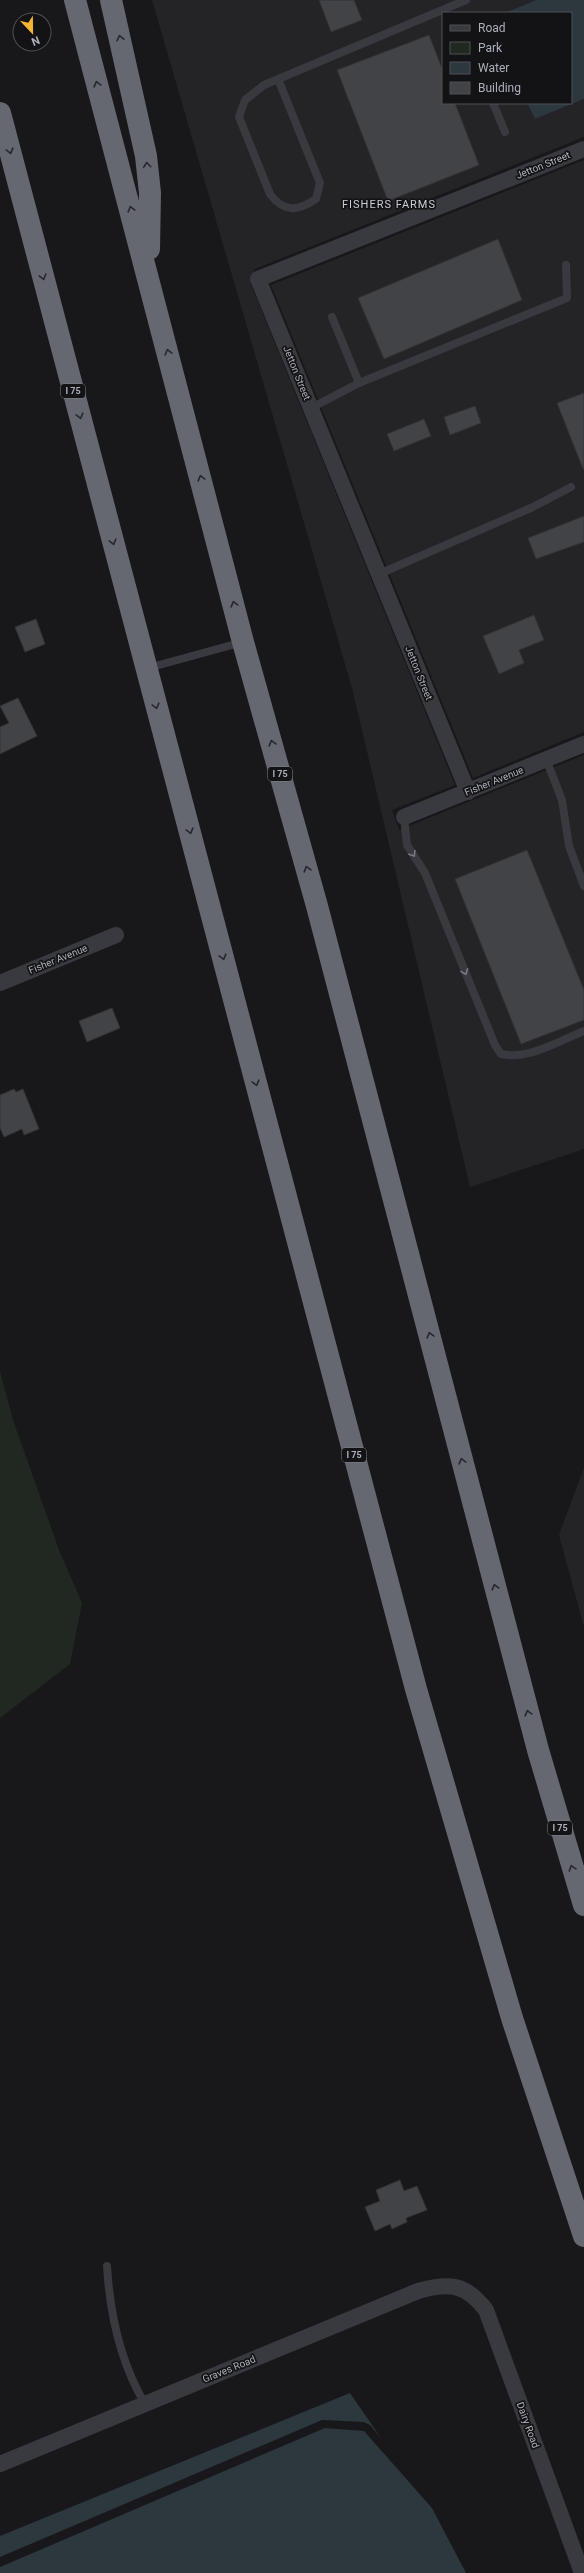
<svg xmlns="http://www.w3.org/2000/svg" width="584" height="2573" font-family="Roboto,sans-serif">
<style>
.built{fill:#242427}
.green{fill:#202821}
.water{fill:#2d373e}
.building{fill:#424347;stroke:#323236}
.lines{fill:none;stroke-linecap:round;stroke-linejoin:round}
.lane{stroke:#393a3f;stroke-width:8}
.street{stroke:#393a3f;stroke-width:16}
.highway{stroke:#656870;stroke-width:22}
.oneway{stroke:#28282c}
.oneway2{stroke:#777a83}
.labels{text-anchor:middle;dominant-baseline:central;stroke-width:3.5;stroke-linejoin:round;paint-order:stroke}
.shield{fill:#131315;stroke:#7d8088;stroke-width:1}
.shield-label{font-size:9px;font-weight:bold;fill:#aaafba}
.street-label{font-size:10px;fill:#aaafba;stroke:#131315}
.neighbourhood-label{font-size:11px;letter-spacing:1px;fill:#cbced6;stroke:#131315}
</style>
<rect width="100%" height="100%" fill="#18181a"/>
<g class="built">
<polygon points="152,0 536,0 504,13 443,13 443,103 527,103 535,119 584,99 584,137 255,269 250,282 455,785 392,810 399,830 584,755 584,1149 470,1187 352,688"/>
<polygon points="584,160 584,732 473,778 271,285"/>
<polygon points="584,1468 584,1627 559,1535"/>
</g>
<polygon class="green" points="0,1371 13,1420 59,1550 82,1603 70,1664 0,1718"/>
<g class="water">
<polygon points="536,0 584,0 584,99 535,119 527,103 571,103 571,13 504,13"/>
<polygon points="350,2393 381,2438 370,2425 364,2422 322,2420 0,2557 0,2536"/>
<polygon points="325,2428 364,2431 432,2508 466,2573 0,2573 0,2567"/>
</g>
<g class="building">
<polygon points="319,0 354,0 362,20 331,32"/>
<polygon points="429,35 443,71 443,103 455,103 479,165 388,201 337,70"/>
<polygon points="498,239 522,300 384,359 358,298"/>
<polygon points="584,393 584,469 583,469 557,403"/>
<polygon points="475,406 481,423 450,435 444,417"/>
<polygon points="424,419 431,436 394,451 387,434"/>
<polygon points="584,516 584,542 536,559 528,538"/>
<polygon points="534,615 544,640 519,650 524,663 499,674 483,636"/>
<polygon points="36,619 45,644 25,652 15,627"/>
<polygon points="18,698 37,736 0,754 0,727 9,723 0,706"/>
<polygon points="527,850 584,990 584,1020 521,1044 455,879"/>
<polygon points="112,1008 120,1028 87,1042 79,1021"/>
<polygon points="14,1089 16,1092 23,1089 39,1129 24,1135 22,1129 4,1137 0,1128 0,1095"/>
<polygon points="400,2180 404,2191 417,2186 427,2210 406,2218 407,2222 392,2229 390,2224 375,2231 365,2207 380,2201 376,2190"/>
</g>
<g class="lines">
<g class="lane">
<path d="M278 79 320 183 316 199C298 211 284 213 270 194L239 117 245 100 264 85 466 0"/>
<polyline points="493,103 505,132"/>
<polyline points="332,317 359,383"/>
<polyline points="311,408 359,383 567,298 566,265"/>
<polyline points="379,574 533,507 571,487"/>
<polyline points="148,668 243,642"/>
<polyline points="546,759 562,800 569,846 584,886"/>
<path d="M404 817 407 845 425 873 495 1045 501 1054C529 1060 559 1041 584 1031"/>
<path d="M107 2266C110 2315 120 2362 145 2404"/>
</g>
<g class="street">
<polyline points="468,792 258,279 584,149"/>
<polyline points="404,817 584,744"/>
<polyline points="0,983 116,935"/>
<path d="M0 2464 418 2291C450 2282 466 2284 486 2310L582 2573"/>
</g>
<g class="highway">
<polyline points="75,0 243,642 317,906 538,1750 584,1905"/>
<polyline points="111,0 146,156 150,193 149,249"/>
<polyline points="0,113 416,1689 512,2018 584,2236"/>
</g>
</g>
<defs><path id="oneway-chevron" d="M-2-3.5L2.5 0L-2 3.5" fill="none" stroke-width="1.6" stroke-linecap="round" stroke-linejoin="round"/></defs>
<g class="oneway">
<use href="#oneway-chevron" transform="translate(120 38) rotate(-103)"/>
<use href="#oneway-chevron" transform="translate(97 84) rotate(-105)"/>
<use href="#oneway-chevron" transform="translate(10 151) rotate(75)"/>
<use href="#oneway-chevron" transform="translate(147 165) rotate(-95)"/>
<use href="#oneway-chevron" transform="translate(131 209) rotate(-105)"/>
<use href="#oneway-chevron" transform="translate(43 277) rotate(75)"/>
<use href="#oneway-chevron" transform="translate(168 352) rotate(-105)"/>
<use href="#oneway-chevron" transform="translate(80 416) rotate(75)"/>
<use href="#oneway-chevron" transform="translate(201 478) rotate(-105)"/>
<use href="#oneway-chevron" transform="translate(113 542) rotate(75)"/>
<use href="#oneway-chevron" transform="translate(234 604) rotate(-105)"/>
<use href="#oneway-chevron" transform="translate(156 706) rotate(75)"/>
<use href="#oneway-chevron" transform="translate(272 743) rotate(-106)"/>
<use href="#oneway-chevron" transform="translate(190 831) rotate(75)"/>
<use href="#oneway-chevron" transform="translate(307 869) rotate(-106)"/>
<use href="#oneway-chevron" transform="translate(223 957) rotate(75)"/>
<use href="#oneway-chevron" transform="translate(256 1083) rotate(75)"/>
<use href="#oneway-chevron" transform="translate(430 1335) rotate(-105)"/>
<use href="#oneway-chevron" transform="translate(462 1461) rotate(-105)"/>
<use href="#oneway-chevron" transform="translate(495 1587) rotate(-105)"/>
<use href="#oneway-chevron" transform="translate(528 1713) rotate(-105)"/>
<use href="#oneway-chevron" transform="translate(572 1868) rotate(-108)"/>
</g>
<g class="oneway2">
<use href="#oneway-chevron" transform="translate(413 854) rotate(58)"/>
<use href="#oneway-chevron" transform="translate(465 972) rotate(68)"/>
</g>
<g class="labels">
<g class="shield">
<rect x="61" y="384" width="24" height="14" rx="3"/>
<rect x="268" y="767" width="24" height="14" rx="3"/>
<rect x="342" y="1448" width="24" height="14" rx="3"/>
<rect x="548" y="1821" width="24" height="14" rx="3"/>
</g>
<g class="shield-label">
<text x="73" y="391">I 75</text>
<text x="280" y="774">I 75</text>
<text x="354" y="1455">I 75</text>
<text x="560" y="1828">I 75</text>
</g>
<g class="street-label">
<text transform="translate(543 165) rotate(-22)">Jetton Street</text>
<text transform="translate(297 373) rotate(68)">Jetton Street</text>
<text transform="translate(419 673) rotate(68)">Jetton Street</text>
<text transform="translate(494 781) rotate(-22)">Fisher Avenue</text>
<text transform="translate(58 959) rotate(-22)">Fisher Avenue</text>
<text transform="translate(229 2369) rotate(-22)">Graves Road</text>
<text transform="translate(528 2425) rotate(70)">Dairy Road</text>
</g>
<g class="neighbourhood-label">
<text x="389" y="204">FISHERS FARMS</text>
</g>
</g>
<rect x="442" y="12" width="130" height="92" fill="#131315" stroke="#4f5157"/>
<rect x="450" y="25" width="20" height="6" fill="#393a3f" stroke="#4f5157"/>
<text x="478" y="32" font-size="12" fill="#aaafba">Road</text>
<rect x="450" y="42" width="20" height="12" fill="#202821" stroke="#4f5157"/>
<text x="478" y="52" font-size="12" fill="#aaafba">Park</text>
<rect x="450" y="62" width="20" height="12" fill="#2d373e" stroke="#4f5157"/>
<text x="478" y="72" font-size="12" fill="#aaafba">Water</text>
<rect x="450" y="82" width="20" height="12" fill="#424347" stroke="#4f5157"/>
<text x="478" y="92" font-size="12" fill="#aaafba">Building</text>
<g transform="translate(32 32) rotate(158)"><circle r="19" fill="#131315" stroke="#4f5157"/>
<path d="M0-3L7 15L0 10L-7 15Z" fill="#f5b535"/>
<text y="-6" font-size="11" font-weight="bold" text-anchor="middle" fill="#aaafba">N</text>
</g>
</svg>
